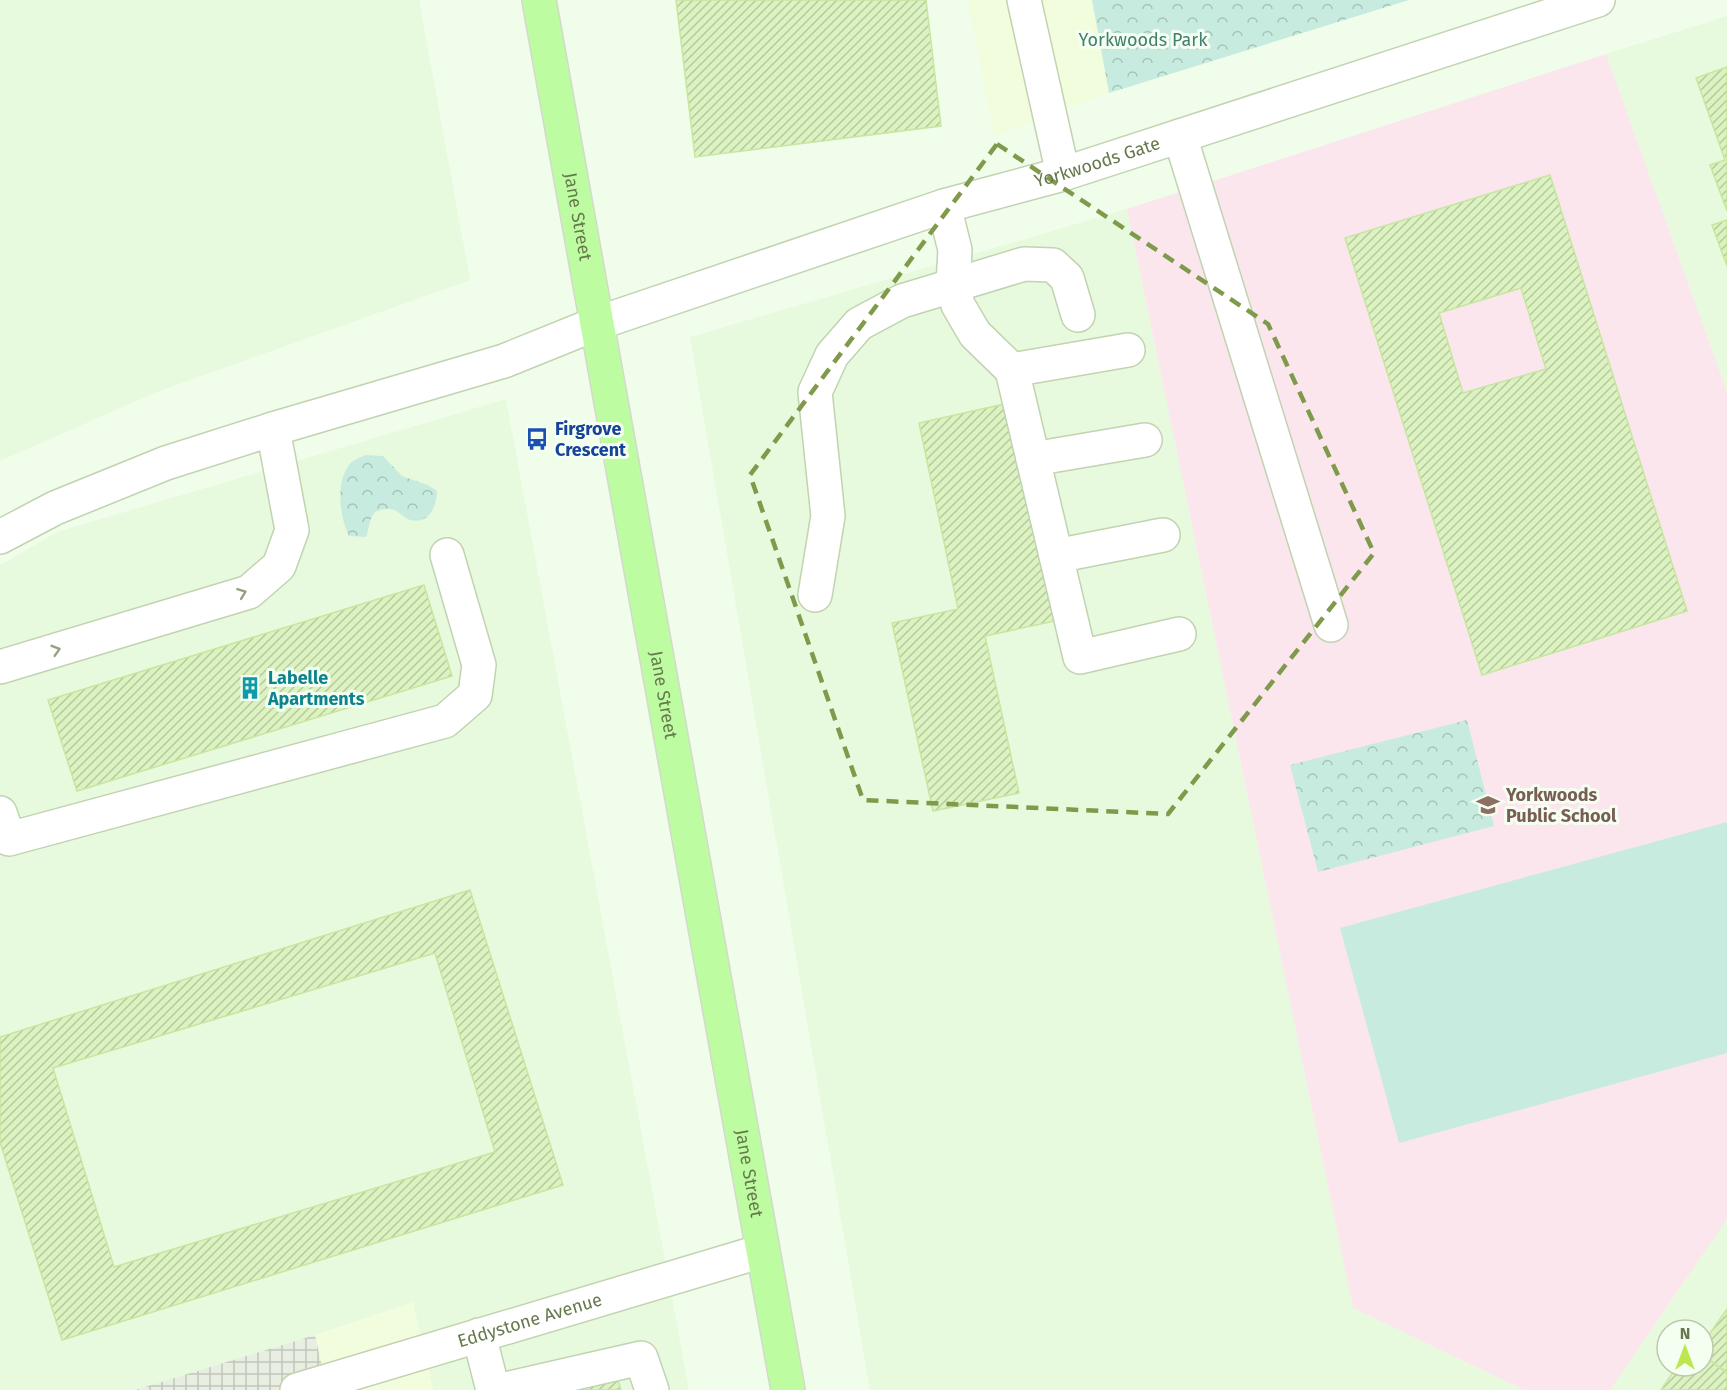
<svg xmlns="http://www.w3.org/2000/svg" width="1727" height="1390" font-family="'Fira Sans',sans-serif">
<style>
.residential{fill:#e8fade;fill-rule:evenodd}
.commercial{fill:#f2fdde}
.industrial{fill:url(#industrial-grid)}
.education{fill:#fae6ec}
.green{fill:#c7ecdf}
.forest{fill:url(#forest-crowns)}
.building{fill:url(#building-hatch);stroke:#c7e6a0;stroke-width:1.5;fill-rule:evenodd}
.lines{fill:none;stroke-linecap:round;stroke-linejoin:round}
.minor-casing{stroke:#c1d3b1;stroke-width:36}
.major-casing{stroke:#d4d9cd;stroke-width:36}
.minor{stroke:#fff;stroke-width:33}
.major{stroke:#befca2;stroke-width:33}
.oneway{stroke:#94a182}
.marked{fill:none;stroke:#809a4c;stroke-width:4.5;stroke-dasharray:12 8;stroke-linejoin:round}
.labels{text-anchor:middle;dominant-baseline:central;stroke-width:6;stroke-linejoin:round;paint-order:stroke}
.park-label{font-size:18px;fill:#437f71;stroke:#f5fff1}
.street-label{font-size:18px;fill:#66794c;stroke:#f5fff1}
.transit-label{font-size:18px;font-weight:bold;fill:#164399;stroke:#f5fff1;text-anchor:start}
.culture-label{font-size:18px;font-weight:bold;fill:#0d838f;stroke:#f5fff1;text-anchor:start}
.education-label{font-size:18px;font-weight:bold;fill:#785e54;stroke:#f5fff1;text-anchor:start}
</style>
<defs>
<pattern id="industrial-grid" width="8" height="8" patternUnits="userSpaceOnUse" patternTransform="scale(1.5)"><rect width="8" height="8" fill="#e8eee2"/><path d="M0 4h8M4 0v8" fill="none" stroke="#c0c6b9"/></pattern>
<pattern id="forest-crowns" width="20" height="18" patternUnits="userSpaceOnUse" patternTransform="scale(1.5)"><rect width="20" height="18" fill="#c7ecdf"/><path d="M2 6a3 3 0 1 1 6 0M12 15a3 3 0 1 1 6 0" fill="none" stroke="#a5c4b7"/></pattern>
<pattern id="building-hatch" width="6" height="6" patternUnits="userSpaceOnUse" patternTransform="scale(1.5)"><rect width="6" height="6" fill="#dcf3c1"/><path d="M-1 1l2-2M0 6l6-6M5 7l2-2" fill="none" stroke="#b6ca9f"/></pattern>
</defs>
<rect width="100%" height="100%" fill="#f0fdea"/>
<g class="residential">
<polygon points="0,0 419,0 470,280 157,392 0,461"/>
<polygon points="1727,16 1727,392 1606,54"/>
<polygon points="1127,209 1353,1308 1524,1390 870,1390 690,337"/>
<polygon points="506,399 689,1390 433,1390 413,1303 315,1335 135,1390 0,1390 0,565 57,532"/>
<path d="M1727 1219V1390H1610ZM1667 1330H1703V1366H1667Z"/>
</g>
<g class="commercial">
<polygon points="968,0 1092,0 1109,93 994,136"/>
<polygon points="413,1302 433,1390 327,1390 315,1335"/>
</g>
<polygon class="industrial" points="315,1335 327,1390 135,1390"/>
<polygon class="education" points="1606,54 1727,392 1727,1219 1610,1390 1524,1390 1353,1308 1127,209"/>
<polygon class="green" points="1727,822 1727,1053 1399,1143 1340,928"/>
<g class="forest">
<polygon points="1092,0 1409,0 1109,93"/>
<path d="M366 455 383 456 402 476 428 485 437 491C437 506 429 525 410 520 404 518 400 512 394 510 389 508 376 509 373 515 369 520 369 531 366 537L349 536C340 518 335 483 349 465 352 460 361 457 366 455Z"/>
<polygon points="1467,720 1494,826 1318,872 1290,765"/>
</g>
<g class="building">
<polygon points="676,0 926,0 941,126 695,157"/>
<polygon points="1727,67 1727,211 1710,165 1725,160 1696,78"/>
<path d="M1550 175 1687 611 1482 675 1345 238ZM1521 288 1546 369 1463 393 1439 313Z"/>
<polygon points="1727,220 1727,266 1712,225"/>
<polygon points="1009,403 1055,621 985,636 1019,793 933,811 892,623 958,609 919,423"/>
<polygon points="424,585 452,676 77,791 48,700"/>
<path d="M470 890 563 1185 62 1340 0 1142V1037ZM435 953 495 1152 114 1267 53 1068Z"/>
<polygon points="1727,1309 1727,1372 1703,1356 1703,1343"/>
<polygon points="1703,1356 1727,1373 1727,1390 1661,1390 1677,1366 1703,1366"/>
<polygon points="614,1367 621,1390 542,1390"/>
</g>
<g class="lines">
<g class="minor-casing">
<g id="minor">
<polyline points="1024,0 1063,174"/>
<polyline points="1180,136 1331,625"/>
<polyline points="944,206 955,250 953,284 958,305 975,334 1012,370 1128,350"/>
<polyline points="1012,370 1080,657 1179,634"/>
<polyline points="1033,459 1145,440"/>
<path id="s1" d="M0 537 55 508 166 463 273 429 504 361 598 323 944 206 1063 174 1598 0"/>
<polyline points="1056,556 1163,535"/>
<polyline points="815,595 828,516 815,392 832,355 859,324 902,301 1024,264 1053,265 1067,278 1078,315"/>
<polyline points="0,667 249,592 279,566 292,530 273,429"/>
<polyline points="0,813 9,839 445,721 475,695 479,665 447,555"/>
<polyline points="479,1335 493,1390"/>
<path id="s2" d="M297 1390 762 1251"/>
<polyline points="501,1390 641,1358 652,1390"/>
</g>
</g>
<g class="major-casing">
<g id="major">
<path id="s3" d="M539 0 788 1390"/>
</g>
</g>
<use href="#minor" class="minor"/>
<use href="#major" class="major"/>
</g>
<defs><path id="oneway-chevron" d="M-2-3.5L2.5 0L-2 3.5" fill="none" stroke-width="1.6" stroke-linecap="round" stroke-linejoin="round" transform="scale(1.5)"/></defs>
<g class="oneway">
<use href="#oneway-chevron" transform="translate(242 593) rotate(-21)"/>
<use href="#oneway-chevron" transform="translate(56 650) rotate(-17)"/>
</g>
<path class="marked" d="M997 144 1268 324 1374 553 1168 814 863 800 750 475Z"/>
<defs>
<g id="bus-bare" transform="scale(1.8)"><path d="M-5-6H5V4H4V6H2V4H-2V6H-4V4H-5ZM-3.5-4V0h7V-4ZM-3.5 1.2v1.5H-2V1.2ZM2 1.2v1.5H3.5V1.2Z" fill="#1a4fb4" stroke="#f5fff1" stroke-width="2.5" paint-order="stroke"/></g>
<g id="building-bare" transform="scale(1.8)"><path d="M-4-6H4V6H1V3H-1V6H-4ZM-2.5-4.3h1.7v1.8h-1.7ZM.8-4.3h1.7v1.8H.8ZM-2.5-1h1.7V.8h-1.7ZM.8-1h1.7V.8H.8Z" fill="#0f9aa8" stroke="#f5fff1" stroke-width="2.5" paint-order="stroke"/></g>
<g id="school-bare" transform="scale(1.8)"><path d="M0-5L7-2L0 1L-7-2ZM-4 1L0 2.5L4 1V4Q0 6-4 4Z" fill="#8d6e63" stroke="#f5fff1" stroke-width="2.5" paint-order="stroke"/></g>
</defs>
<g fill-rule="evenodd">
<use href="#bus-bare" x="537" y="439"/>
<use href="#building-bare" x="250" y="688"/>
<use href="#school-bare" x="1488" y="805"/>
</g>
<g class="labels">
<g class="park-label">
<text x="1143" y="40">Yorkwoods Park</text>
</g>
<g class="street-label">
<text stroke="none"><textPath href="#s1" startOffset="1161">Yorkwoods Gate</textPath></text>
<text stroke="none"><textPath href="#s3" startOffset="220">Jane Street</textPath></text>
<text stroke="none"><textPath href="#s3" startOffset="706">Jane Street</textPath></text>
<text stroke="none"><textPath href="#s3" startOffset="1192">Jane Street</textPath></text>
<text stroke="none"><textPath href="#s2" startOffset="243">Eddystone Avenue</textPath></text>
</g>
<g class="transit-label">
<text x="555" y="429">Firgrove<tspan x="555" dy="21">Crescent</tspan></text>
</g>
<g class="culture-label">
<text x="268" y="678">Labelle<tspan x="268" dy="21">Apartments</tspan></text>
</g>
<g class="education-label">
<text x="1506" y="795">Yorkwoods<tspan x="1506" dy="21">Public School</tspan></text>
</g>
</g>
<g transform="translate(1685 1348)"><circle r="28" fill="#f5fff1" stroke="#bcc9af" stroke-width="1.5"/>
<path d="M0-4.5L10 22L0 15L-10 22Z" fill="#bce84d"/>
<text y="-9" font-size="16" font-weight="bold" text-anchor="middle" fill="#66794c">N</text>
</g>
</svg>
